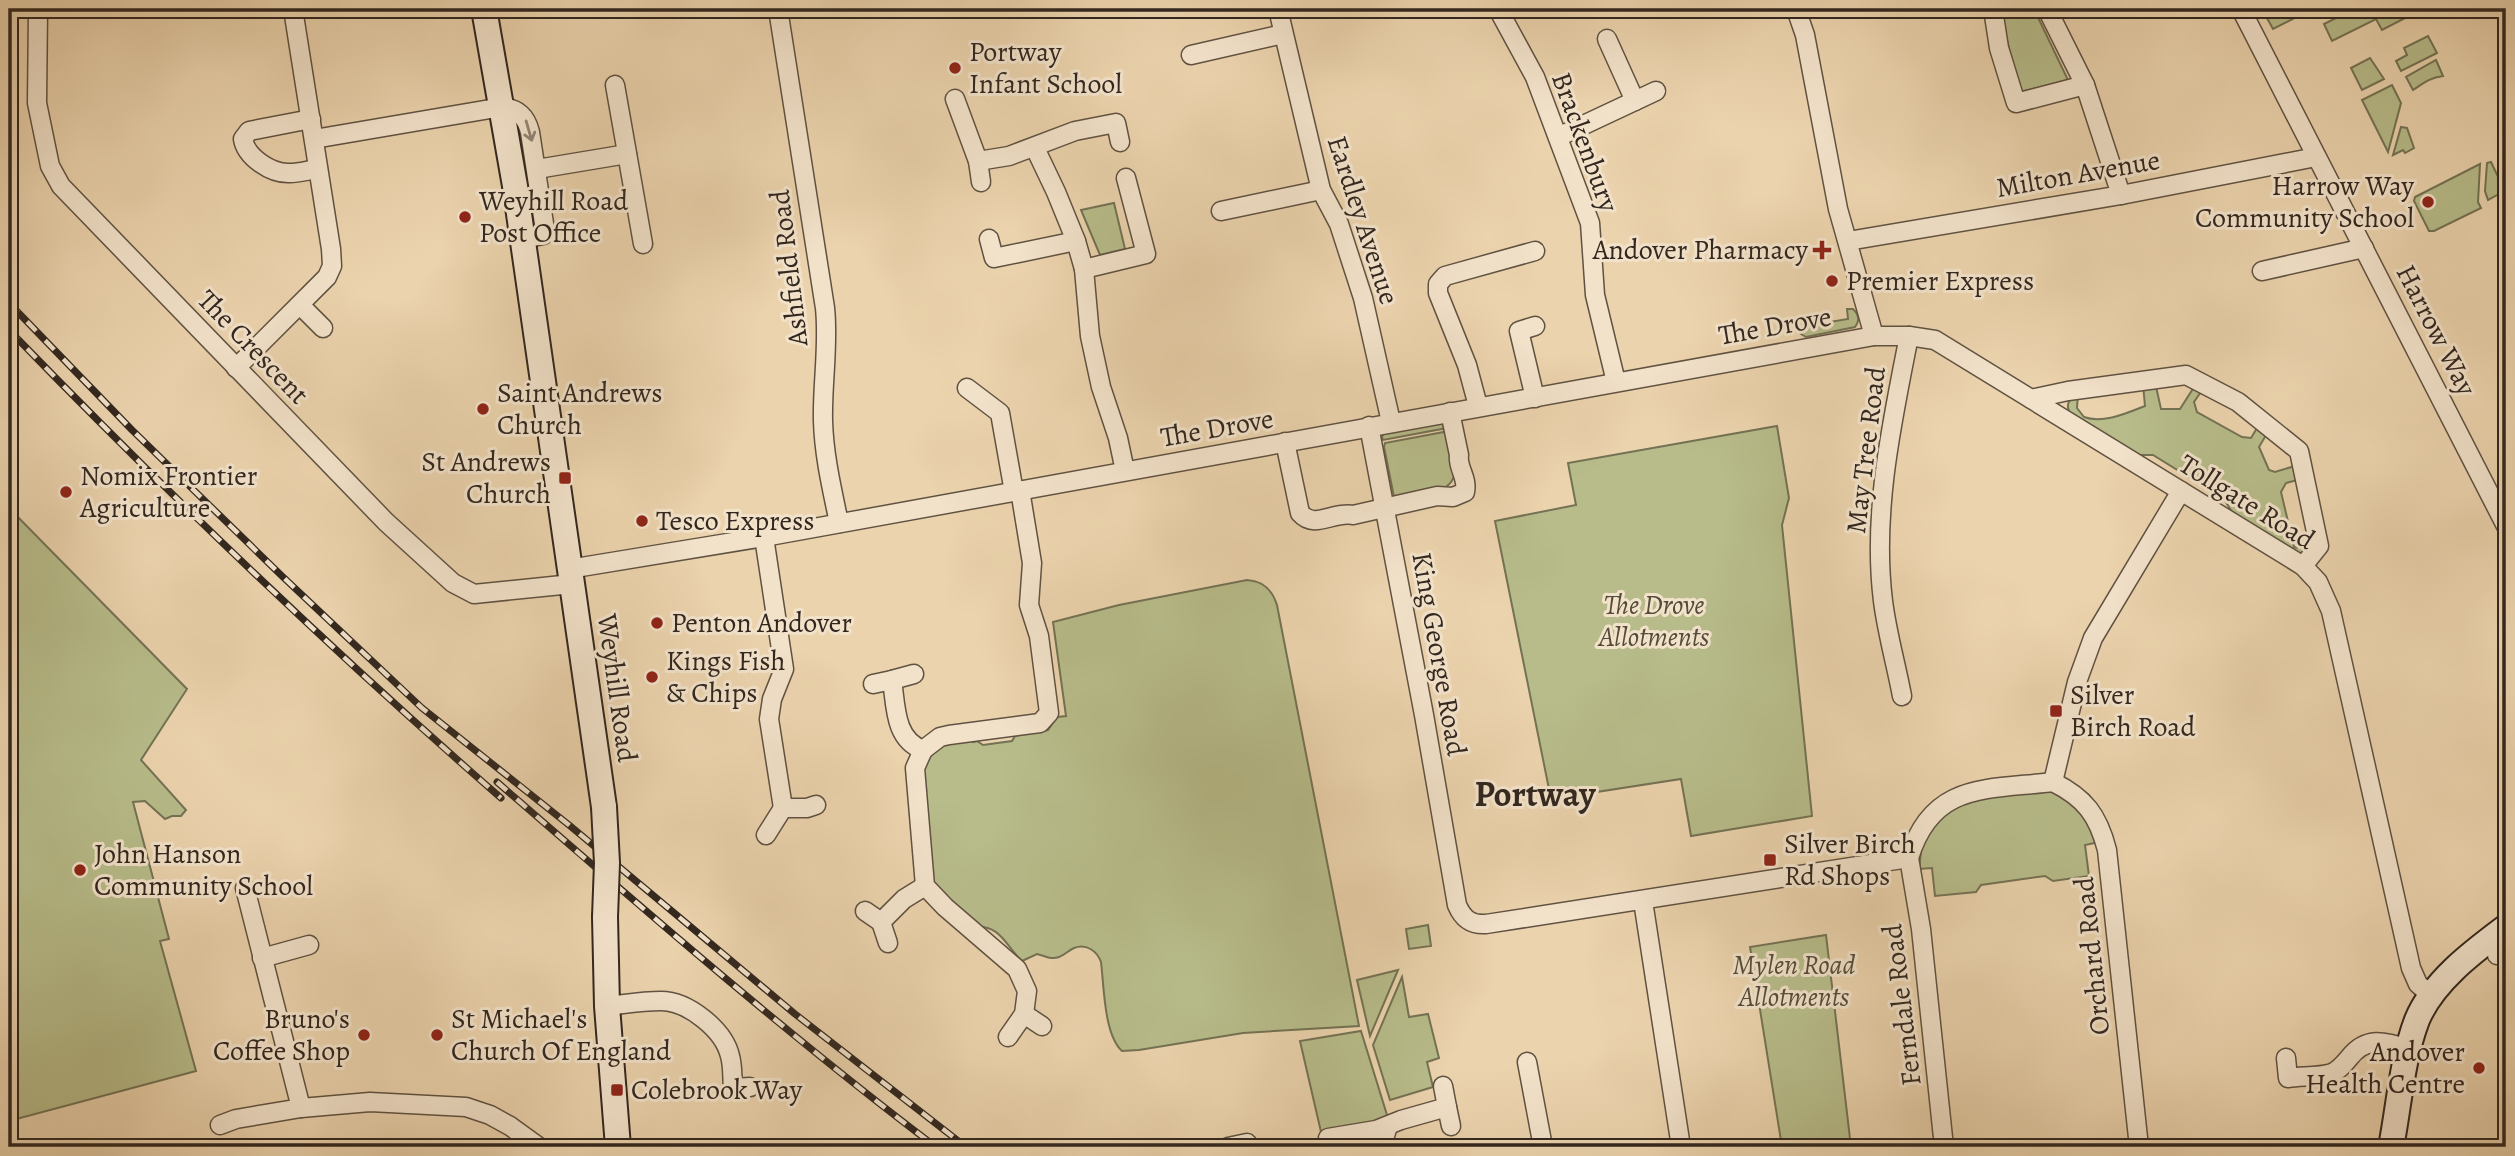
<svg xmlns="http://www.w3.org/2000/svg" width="2515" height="1156" font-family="Alegreya,serif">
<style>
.green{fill:#b7bc8a;stroke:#747254;stroke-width:2}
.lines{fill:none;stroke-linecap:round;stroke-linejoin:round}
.street-casing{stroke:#605242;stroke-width:21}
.secondary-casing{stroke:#32271f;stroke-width:28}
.street{stroke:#f2e2ca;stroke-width:18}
.secondary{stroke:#f2e2ca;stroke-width:24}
.rail-casing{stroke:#32271f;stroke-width:7}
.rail{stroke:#f2e2ca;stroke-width:4.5;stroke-dasharray:13;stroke-linecap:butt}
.secondary-bridge-casing{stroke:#32271f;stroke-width:28;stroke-linecap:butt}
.secondary-bridge{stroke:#f2e2ca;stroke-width:24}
.oneway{stroke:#928474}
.poi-dot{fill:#8f2418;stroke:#f2e2ca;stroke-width:2.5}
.labels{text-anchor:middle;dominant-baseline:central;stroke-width:6;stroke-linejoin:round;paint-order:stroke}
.poi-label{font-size:28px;fill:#32271f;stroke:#f2e2ca;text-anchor:start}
.street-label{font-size:28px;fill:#32271f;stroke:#f2e2ca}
.park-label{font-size:28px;font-style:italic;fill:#534c3a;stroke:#f2e2ca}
.district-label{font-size:35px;font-weight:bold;fill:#32271f;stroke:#f2e2ca}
</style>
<rect width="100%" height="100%" fill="#ebd3ad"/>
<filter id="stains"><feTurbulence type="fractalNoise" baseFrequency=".00286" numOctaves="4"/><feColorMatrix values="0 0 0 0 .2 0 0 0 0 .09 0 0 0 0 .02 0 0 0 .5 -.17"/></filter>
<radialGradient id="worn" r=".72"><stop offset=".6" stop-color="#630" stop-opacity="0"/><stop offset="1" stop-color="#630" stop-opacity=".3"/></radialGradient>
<g class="green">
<polygon points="1999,9 2034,9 2068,80 2020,92"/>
<polygon points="2262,9 2312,9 2273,29"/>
<polygon points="2354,9 2405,9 2409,16 2382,30 2376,19 2332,41 2324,24"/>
<polygon points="2428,36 2437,53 2401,71 2396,61 2407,55 2404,48"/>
<polygon points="2370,58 2384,79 2362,90 2351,68"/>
<path d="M2436 60 2443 76C2429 78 2424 83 2413 90L2406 77Z"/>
<polygon points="2392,85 2401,103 2388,152 2362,100"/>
<polygon points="2401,127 2407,128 2414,148 2405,153 2403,150 2393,155"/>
<polygon points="2491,162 2502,185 2506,184 2506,190 2488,200 2485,191 2487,163"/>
<polygon points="2480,164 2478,202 2481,208 2434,231 2429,231 2414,201 2415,197"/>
<polygon points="1114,203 1125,249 1100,255 1081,210"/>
<path d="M1847 309H1853C1859 315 1860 320 1855 327L1806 337 1801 334 1806 326 1848 319Z"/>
<path d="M2155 382 2161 409H2180L2196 384 2203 389 2194 402 2197 412 2242 437 2251 438 2260 423 2269 430 2259 447 2269 470 2275 472 2298 465 2301 479 2286 483 2281 492 2294 547 2306 549 2304 556 2233 514 2224 499 2153 455H2135L2071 416C2065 405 2068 399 2078 394L2077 408 2084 417C2103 424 2127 413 2145 406L2143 384Z"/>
<polygon points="1442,423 1447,428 1383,440 1382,438 1383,433"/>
<polygon points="1777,426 1789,498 1782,525 1812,816 1691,836 1681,779 1551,799 1495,521 1576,505 1568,463"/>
<path d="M1449 431C1451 444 1457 464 1454 476 1448 497 1411 495 1394 497L1384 447 1385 443Z"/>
<polygon points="9,508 187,689 141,760 186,810 181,816 172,816 165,819 145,801 133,802 169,939 160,941 196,1071 9,1121"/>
<path d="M1247 580C1263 581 1272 589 1277 605L1359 1026 1243 1033 1139 1050 1122 1051C1104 1035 1104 986 1101 962 1097 951 1086 943 1074 948 1069 950 1065 955 1059 957 1051 960 1045 956 1037 954L1022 961C1006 947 1001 924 974 927L933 882 920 773 936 745 972 738 973 742 977 741 983 745 1012 741 1015 736 1048 730 1057 717 1066 716 1053 622 1119 605Z"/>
<polygon points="2048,789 2081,807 2099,842 2085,845 2089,876 2053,881 2045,876 1981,885 1976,892 1935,896 1932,868 1919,869 1922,844 1939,816 1973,798"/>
<polygon points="1428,925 1431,946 1409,949 1406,929"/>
<polygon points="1826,935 1851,1147 1782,1147 1750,947"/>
<polygon points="1398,970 1370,1036 1357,980"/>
<polygon points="1402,977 1409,1017 1428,1014 1439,1058 1427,1062 1433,1087 1390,1100 1373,1045"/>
<polygon points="1361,1031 1387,1115 1377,1125 1321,1132 1300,1041"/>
</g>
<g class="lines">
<g class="street-casing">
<g id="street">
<polyline points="38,9 37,103 50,166 61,186 386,522 453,583 474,594 572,584"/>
<path d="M778 9 825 308C829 346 822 384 823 421 824 456 832 489 839 523"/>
<polyline points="1278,9 1321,190 1339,224 1363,298 1391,422"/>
<polyline points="1498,9 1535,77 1590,223 1595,295 1616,382"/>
<polyline points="1796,9 1805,35 1838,209 1874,336"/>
<polyline points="1993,9 1999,48 2016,103 2085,85"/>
<polyline points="2047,9 2085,85 2121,195"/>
<polyline points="2241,9 2506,526"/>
<polyline points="1607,39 1635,101"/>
<polyline points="1191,55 1283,34"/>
<polyline points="615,85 643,244"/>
<polyline points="955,99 978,161 1009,156 1075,131 1116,123 1120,142"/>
<path d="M311 119 249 131 243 139C246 157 271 174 290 173 299 173 309 170 318 169"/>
<polyline points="1558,137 1656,91"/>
<path d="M314 139 502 107C518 109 526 116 530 132L545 230 543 235 523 239"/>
<polyline points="1035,148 1056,192 1076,241 1084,269 1090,336 1101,387 1118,438 1125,471"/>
<polyline points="978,161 981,182"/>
<polyline points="537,169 627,154"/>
<polyline points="1221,211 1321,190"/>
<polyline points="989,239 994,258 1076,241"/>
<polyline points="1848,241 2121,195 2316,157"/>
<polyline points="1084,269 1146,254 1126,178"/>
<polyline points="2262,271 2364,248"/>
<polyline points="300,305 323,328"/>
<polyline points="236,368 327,277 332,266 331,249 293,9"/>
<polyline points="967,388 1000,413 1014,492"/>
<polyline points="1535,398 1519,331 1535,326"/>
<polyline points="2031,399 2068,391 2186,375 2238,402 2299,451 2319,546 2303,566"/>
<polyline points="1478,406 1467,365 1438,293 1438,284 1445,276 1535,251"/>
<path d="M1369 426 1424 715 1457 905C1463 919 1471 925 1486 924L1909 858C1932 782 1986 790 2053 782"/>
<path d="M1285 442 1300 513C1315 530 1333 511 1353 515L1437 496 1453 497 1465 492C1468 477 1457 468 1459 455L1450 412"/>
<polyline points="764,537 784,669 772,699 769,719 783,808 807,808 816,805"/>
<polyline points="569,569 764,537 1874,336 1909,336 1935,340 2303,566 2318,582 2331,611 2411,968 2418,984 2432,996"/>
<path d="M914 674 892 680C896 706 894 739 923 750L915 768 925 886 945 907 1017 969 1027 991 1024 1014 1008 1037"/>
<polyline points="873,684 892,680"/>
<path d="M1902 696C1896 664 1887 633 1883 601 1872 513 1892 422 1909 336"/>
<polyline points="923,750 940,737 949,735 1040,723 1049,713 1039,636 1029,605 1032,563 1020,490"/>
<path d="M2053 782C2085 798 2098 815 2107 850L2139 1147"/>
<polyline points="2053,782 2077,682 2093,638 2181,491"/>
<polyline points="766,835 783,808"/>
<polyline points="1909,858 1921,929 1944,1147"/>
<polyline points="245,888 301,1108 370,1102 466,1107 490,1115 510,1126 539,1147"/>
<polyline points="1643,901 1681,1147"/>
<polyline points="865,911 881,922 904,899 925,886"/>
<polyline points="881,922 888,943"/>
<polyline points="2497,955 2506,949"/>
<polyline points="262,958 309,945"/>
<path d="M607 1006C625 1004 643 1001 661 1001 688 1001 724 1030 730 1056 733 1066 732 1078 733 1088L750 1087"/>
<polyline points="1024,1014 1042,1026"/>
<path d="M2286 1058 2288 1078C2302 1076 2319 1077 2332 1073 2339 1070 2344 1064 2349 1058 2366 1036 2384 1041 2409 1049"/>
<polyline points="1527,1062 1543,1147"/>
<polyline points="1447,1107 1451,1126"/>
<polyline points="220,1125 236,1119 301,1108"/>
<polyline points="1328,1138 1376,1130 1401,1120 1447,1107 1443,1086"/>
<polyline points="1228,1147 1247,1143 1248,1147"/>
<polyline points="1385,1147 1384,1139 1388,1126"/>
</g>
</g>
<g class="secondary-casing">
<g id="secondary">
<polyline points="484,9 515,186 604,807"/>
<polyline points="605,917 607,1006 618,1147"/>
<path d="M2391 1147C2399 1106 2402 1059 2417 1020 2433 981 2474 951 2506 927"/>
</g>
</g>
<use href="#street" class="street"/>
<use href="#secondary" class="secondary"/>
<g class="rail-casing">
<g id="rail">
<polyline points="9,303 132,430 283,577 422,708 569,825 795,1014 966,1147"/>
<path d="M9 330C167 493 331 650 501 798"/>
<path d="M497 782C641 907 784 1032 936 1147"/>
</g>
</g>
<use href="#rail" class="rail"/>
<g class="secondary-bridge-casing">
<polyline id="secondary-bridge" points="604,807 607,863 605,917"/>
</g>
<use href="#secondary-bridge" class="secondary-bridge"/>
</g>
<defs><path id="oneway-shaft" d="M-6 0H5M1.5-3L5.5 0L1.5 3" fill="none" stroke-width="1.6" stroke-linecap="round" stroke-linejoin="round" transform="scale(1.75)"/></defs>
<use class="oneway" href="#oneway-shaft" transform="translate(529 131) rotate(74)"/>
<g class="poi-dot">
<circle cx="955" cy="68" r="7"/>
<circle cx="2428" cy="202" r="7"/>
<circle cx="465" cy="217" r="7"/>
<path d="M1818.5 239.5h7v7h7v7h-7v7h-7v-7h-7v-7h7z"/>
<circle cx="1832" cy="281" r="7"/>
<circle cx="483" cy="409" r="7"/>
<rect x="558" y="471" width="14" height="14" rx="3.5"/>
<circle cx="66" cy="492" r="7"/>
<circle cx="642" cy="521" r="7"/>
<circle cx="657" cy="623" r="7"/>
<circle cx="652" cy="677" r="7"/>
<rect x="2049" y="704" width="14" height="14" rx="3.5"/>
<rect x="1763" y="853" width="14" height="14" rx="3.5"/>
<circle cx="80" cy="870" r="7"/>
<circle cx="364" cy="1035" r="7"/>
<circle cx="437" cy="1035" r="7"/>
<circle cx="2479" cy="1068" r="7"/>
<rect x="610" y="1083" width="14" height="14" rx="3.5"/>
</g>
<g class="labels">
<g class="poi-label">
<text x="969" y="52">Portway<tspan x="969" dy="32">Infant School</tspan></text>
<text x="2414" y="186" text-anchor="end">Harrow Way<tspan x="2414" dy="32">Community School</tspan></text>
<text x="479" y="201">Weyhill Road<tspan x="479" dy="32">Post Office</tspan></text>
<text x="1808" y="250" text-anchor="end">Andover Pharmacy</text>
<text x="1846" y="281">Premier Express</text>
<text x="497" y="393">Saint Andrews<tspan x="497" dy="32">Church</tspan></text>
<text x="551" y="462" text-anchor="end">St Andrews<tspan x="551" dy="32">Church</tspan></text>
<text x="80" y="476">Nomix Frontier<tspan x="80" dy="32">Agriculture</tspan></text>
<text x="656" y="521">Tesco Express</text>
<text x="671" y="623">Penton Andover</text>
<text x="666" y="661">Kings Fish<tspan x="666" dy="32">&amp; Chips</tspan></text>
<text x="2070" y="695">Silver<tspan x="2070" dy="32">Birch Road</tspan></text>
<text x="1784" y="844">Silver Birch<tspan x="1784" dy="32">Rd Shops</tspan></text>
<text x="94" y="854">John Hanson<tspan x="94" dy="32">Community School</tspan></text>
<text x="350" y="1019" text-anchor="end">Bruno's<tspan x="350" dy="32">Coffee Shop</tspan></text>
<text x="451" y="1019">St Michael's<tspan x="451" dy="32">Church Of England</tspan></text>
<text x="2465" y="1052" text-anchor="end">Andover<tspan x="2465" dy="32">Health Centre</tspan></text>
<text x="631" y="1090">Colebrook Way</text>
</g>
<g class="street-label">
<text transform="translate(1585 142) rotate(70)">Brackenbury</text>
<text transform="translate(2078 174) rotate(-10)">Milton Avenue</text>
<text transform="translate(1363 220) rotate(72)">Eardley Avenue</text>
<text transform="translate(789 268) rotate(-97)">Ashfield Road</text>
<text transform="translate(1775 326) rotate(-10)">The Drove</text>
<text transform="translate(2436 330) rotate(63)">Harrow Way</text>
<text transform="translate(253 347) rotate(46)">The Crescent</text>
<text transform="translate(1217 428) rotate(-10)">The Drove</text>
<text transform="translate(1866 450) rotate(-83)">May Tree Road</text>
<text transform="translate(2247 502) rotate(32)">Tollgate Road</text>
<text transform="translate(1439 654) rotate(80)">King George Road</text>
<text transform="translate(617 688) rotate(82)">Weyhill Road</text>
<text transform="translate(2092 956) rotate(-96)">Orchard Road</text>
<text transform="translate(1902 1005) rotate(-97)">Ferndale Road</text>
</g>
<g class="park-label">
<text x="1654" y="605">The Drove<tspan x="1654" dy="32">Allotments</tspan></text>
<text x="1794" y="965">Mylen Road<tspan x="1794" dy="32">Allotments</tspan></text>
</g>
<g class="district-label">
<text x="1535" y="794">Portway</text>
</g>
</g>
<rect width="2515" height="1156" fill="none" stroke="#ebd3ad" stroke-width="35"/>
<rect x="10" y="10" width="2494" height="1135" fill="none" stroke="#32271f" stroke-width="3.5"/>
<rect x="18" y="18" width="2480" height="1121" fill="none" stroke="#32271f" stroke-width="2"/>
<rect width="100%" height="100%" filter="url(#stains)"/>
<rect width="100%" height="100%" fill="url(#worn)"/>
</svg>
